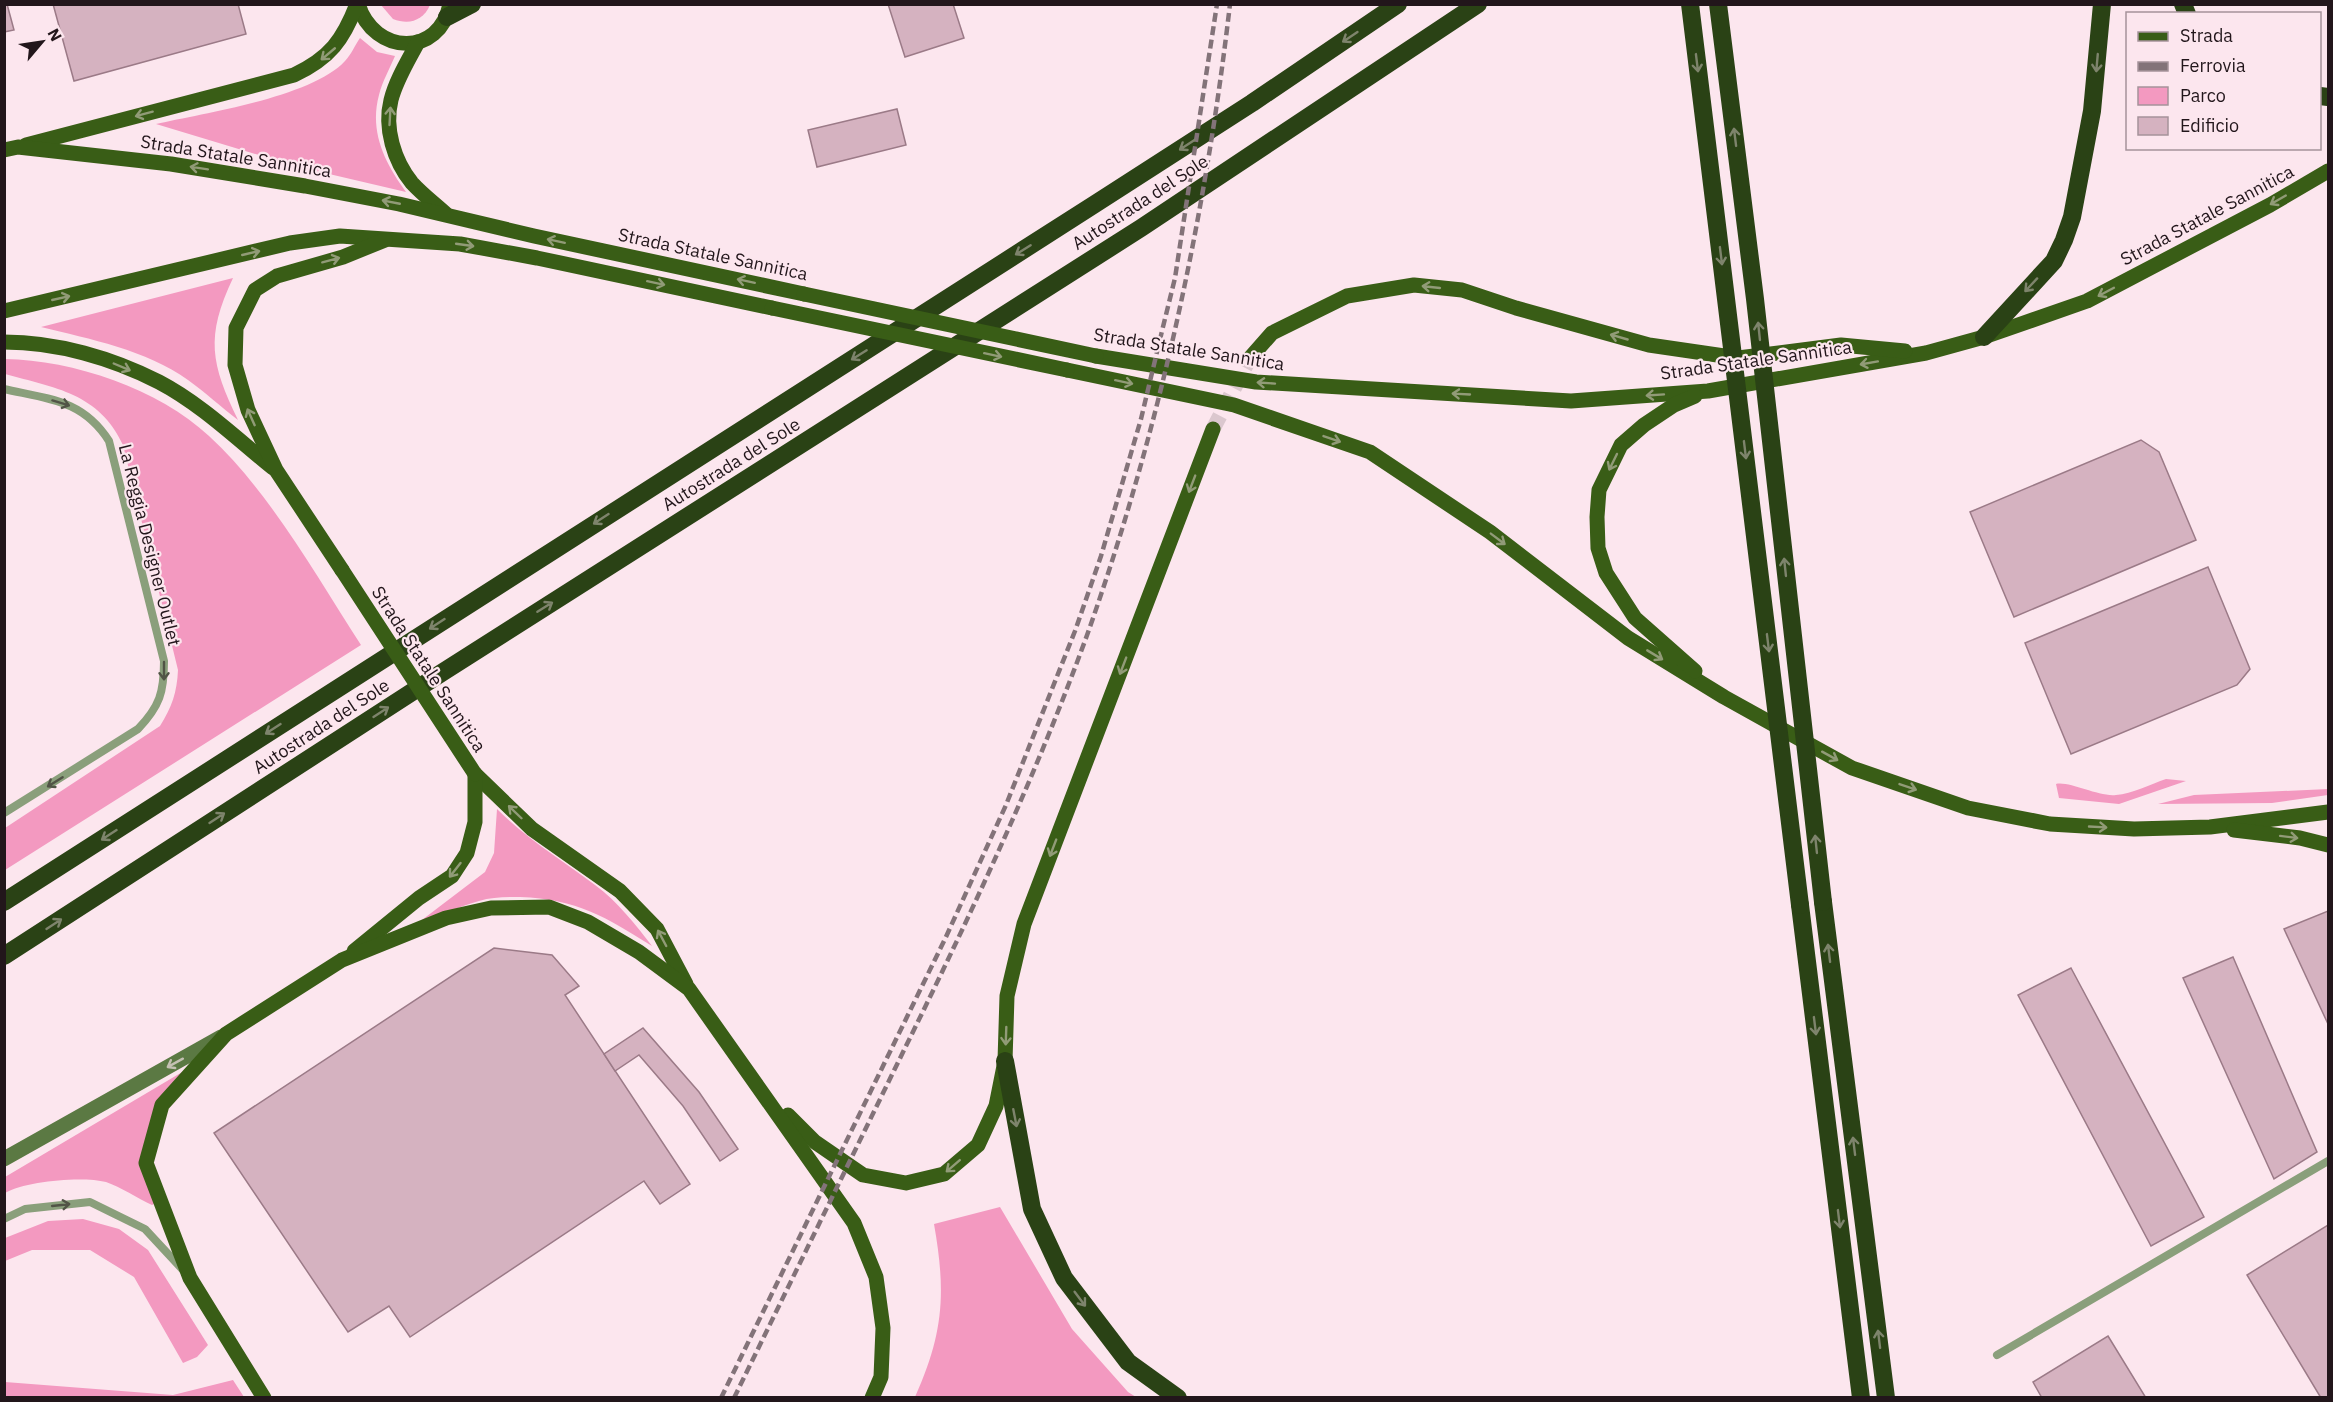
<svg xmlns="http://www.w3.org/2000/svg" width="2333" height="1402" font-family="'IBM Plex Sans',sans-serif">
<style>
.green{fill:#f399c0}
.building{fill:#d5b2c0;stroke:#9b7a87;stroke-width:1.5}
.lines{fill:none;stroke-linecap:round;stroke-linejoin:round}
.primary-tunnel{stroke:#dbc7ce;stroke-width:15;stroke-dasharray:15 8;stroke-linecap:butt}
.lane{stroke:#8a9f7b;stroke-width:8}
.secondary{stroke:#5b7943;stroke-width:15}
.primary{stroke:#395d16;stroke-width:15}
.highway{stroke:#2a4215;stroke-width:18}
.rail{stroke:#837379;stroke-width:4.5;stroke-dasharray:9 4.5;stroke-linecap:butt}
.primary-bridge{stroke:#395d16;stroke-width:15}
.highway-bridge{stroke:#2a4215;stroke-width:18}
.oneway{stroke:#7e846c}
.oneway2{stroke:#919b77}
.oneway3{stroke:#515446}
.oneway4{stroke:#c4c0b2}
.labels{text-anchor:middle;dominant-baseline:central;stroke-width:4.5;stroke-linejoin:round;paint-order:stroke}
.street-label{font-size:18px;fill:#22161b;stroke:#fce6ee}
</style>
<rect width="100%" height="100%" fill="#fce6ee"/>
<g class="green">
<path d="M381 5V4L430 5C423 21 409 25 393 19Z"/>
<path d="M360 38 377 52 395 56C390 68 382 82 379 95 369 132 385 163 406 192L295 166 156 124C205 113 312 97 345 61 351 55 355 45 360 38Z"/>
<path d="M233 278C205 337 211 364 238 420 221 407 205 392 188 380 146 350 90 339 41 327Z"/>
<path d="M5 359C73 360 159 389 209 436 269 491 317 577 361 645L5 870V828L160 726C172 707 177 692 178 670L123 445C99 393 55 388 5 374Z"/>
<path d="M2166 779 2186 781 2119 804 2059 798 2056 784C2070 781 2098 797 2116 795 2132 794 2151 784 2166 779Z"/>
<polygon points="2328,789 2328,795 2272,803 2158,804 2194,795"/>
<path d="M497 809C529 841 561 859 595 885 618 902 635 924 652 946 606 917 577 899 520 897 506 897 492 897 479 901 457 907 435 918 414 926L485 872 494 853Z"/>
<path d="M189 1068 146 1142 156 1203 152 1205C137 1198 121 1187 106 1182 82 1176 26 1181 5 1193V1177Z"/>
<path d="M1000 1207 1072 1329 1128 1392 1136 1397H915C944 1333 946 1292 934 1224Z"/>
<polygon points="83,1219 119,1229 148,1250 208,1345 197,1357 183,1363 134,1277 90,1250 32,1250 5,1261 5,1238 48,1221"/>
<polygon points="233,1380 244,1397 5,1397 5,1382 173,1395"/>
</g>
<g class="building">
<polygon points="4,4 7,4 14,30 4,32"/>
<polygon points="53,4 238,4 246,34 74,81"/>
<polygon points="888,4 953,4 964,38 905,57"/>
<polygon points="897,109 906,145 817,167 808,130"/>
<polygon points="2141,440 2159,452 2196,540 2014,617 1970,512"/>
<polygon points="2208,567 2250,669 2237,685 2071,754 2025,643"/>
<polygon points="2328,911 2328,1024 2284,929"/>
<polygon points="494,948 552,955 579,986 565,995 690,1184 660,1204 644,1181 410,1337 389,1306 348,1332 214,1133"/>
<polygon points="2233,957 2317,1152 2274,1179 2183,978"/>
<polygon points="2071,968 2204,1217 2151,1246 2018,995"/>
<polygon points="643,1028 699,1092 738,1149 720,1161 683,1106 639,1055 615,1071 604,1054"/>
<polygon points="2328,1225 2328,1398 2321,1398 2247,1275"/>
<polygon points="2108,1336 2146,1398 2042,1398 2033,1382"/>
</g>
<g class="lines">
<polyline class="primary-tunnel" points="1213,429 1250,358"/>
<g class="lane">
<path d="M4 389C49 399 83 400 109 441L164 661C164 692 160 706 138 729L4 813"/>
<polyline points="4,1219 25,1209 90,1202 145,1229 183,1270"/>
<polyline points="1997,1355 2328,1161"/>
</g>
<polyline class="secondary" points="4,1159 221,1037"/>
<g class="primary">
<path d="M358 4C374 56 440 57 450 4"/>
<path d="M418 42C408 61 396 80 391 100 384 128 394 161 412 183 422 194 435 204 446 214"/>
<path d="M26 145 294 75C330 58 343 40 357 4"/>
<polyline points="4,150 18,147 171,164 305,186 399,204 534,236 804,294"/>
<polyline points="4,311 290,243 340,236 460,244 537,258 772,308"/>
<path d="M4 342C57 342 112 358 159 382 201 404 237 439 273 468"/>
<polyline points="1096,356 1256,382 1571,401 1708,391 1926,353 1984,337 2087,301 2270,205 2328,171"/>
<polyline points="1250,358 1272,333 1347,296 1414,285 1462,290 1516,308 1649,345 1738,358 1841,345 1905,351"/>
<polyline points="1067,370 1234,405 1370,452 1490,532 1628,638 1724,697 1852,768 1968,808 2050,824 2134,829 2210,827 2328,812"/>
<polyline points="342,570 276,470 248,410 235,365 236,328 255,290 277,276 343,257 385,240"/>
<polyline points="1695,671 1635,618 1606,573 1598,548 1597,517 1599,490 1621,445 1644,425 1674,405 1695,396"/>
<polyline points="475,774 532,829 620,891 657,929 686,984"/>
<polyline points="2234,830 2300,838 2328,845"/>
<polyline points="354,951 419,898 452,876 467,853 475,822 475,774"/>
<polyline points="788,1115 815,1142 863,1175 906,1183 944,1174 978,1145 996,1106 1005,1061 1007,996 1024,924 1213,429"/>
<polyline points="264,1398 190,1278 146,1163 162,1105 226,1034 342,960 446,918 491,908 549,907 588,922 639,952 689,989 854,1223 876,1277 883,1328 881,1377 872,1398"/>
</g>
<g class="highway">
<polyline points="2183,4 2187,14"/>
<polyline points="447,17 472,4"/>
<polyline points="2320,96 2328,97"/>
<polyline points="1984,337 2054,261 2064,240 2072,217 2092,111 2102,4"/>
<polyline points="4,902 1095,204 1252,103 1398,4"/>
<polyline points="1823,902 1886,1398"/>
<polyline points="1800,905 1861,1398"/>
<polyline points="4,956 443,672 1141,228 1478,4"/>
<polyline points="1005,1061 1032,1209 1064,1278 1128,1362 1178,1398"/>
</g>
<g class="rail">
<polyline points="721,1398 945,939 1006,805 1075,631 1101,556 1141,419 1162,331 1175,278 1217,4"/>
<path d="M734 1398C791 1281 848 1165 905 1048 971 914 1035 778 1086 638 1159 433 1205 220 1230 4"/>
</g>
<g class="primary-bridge">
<polyline points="804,294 1096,356"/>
<polyline points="772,308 1067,370"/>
<polyline points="342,570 475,774"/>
</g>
<g class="highway-bridge">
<polyline points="1690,4 1800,905"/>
<polyline points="1718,4 1755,299 1823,902"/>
</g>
</g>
<defs><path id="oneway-shaft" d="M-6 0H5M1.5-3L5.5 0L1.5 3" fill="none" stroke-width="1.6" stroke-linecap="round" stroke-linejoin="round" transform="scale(1.5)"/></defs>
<g class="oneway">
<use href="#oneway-shaft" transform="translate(1350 37) rotate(146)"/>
<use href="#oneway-shaft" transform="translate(1697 63) rotate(83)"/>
<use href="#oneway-shaft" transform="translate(2097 63) rotate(95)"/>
<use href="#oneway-shaft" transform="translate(1735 137) rotate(-97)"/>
<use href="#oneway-shaft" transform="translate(1187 145) rotate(147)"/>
<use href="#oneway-shaft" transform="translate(1023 250) rotate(148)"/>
<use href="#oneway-shaft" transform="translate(1721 256) rotate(83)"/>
<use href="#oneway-shaft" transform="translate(2031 285) rotate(133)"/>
<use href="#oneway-shaft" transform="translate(1759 331) rotate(-96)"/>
<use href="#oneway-shaft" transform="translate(859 355) rotate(148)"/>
<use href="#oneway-shaft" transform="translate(1745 450) rotate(83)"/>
<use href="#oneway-shaft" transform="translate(601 519) rotate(147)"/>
<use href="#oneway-shaft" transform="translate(1785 567) rotate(-96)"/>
<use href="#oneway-shaft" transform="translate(545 607) rotate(-32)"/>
<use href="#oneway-shaft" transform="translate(437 624) rotate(147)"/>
<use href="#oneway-shaft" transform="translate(1768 643) rotate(83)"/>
<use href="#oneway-shaft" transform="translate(381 712) rotate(-33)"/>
<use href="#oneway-shaft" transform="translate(273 729) rotate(147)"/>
<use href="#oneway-shaft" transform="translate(217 818) rotate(-33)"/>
<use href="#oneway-shaft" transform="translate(109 835) rotate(147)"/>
<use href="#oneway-shaft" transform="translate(1816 844) rotate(-96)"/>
<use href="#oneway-shaft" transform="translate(54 924) rotate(-33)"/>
<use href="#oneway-shaft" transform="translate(1829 953) rotate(-97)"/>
<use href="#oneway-shaft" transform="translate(1815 1026) rotate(83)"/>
<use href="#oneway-shaft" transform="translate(1015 1118) rotate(79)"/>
<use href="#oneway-shaft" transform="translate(1854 1146) rotate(-97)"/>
<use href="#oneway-shaft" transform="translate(1839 1219) rotate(83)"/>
<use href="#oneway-shaft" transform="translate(1080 1299) rotate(53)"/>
<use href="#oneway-shaft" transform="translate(1879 1339) rotate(-97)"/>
</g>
<g class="oneway2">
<use href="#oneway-shaft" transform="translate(328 54) rotate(140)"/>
<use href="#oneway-shaft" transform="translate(144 114) rotate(165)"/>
<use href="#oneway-shaft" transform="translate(390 116) rotate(-87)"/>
<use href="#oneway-shaft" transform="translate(199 168) rotate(-171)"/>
<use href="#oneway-shaft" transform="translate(2278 200) rotate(150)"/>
<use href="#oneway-shaft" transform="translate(391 202) rotate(-169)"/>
<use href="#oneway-shaft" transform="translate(556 241) rotate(-168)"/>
<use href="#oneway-shaft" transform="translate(465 245) rotate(8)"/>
<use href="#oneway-shaft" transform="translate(251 253) rotate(-13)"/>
<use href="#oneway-shaft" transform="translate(331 260) rotate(-15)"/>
<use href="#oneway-shaft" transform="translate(746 281) rotate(-168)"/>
<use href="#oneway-shaft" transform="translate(656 283) rotate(12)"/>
<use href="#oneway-shaft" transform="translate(1431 287) rotate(-174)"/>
<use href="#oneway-shaft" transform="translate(2106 292) rotate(152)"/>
<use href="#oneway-shaft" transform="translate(61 298) rotate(-13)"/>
<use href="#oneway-shaft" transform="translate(1619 337) rotate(-164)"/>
<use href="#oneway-shaft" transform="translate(993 355) rotate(12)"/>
<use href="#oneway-shaft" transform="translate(1869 363) rotate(170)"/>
<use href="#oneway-shaft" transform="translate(122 367) rotate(23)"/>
<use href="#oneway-shaft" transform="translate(1124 382) rotate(12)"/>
<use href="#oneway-shaft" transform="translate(1266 383) rotate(-176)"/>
<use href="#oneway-shaft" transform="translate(1461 394) rotate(-177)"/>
<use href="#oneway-shaft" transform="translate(1655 395) rotate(176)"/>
<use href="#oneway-shaft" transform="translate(251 417) rotate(-114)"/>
<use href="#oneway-shaft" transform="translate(1332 439) rotate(19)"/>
<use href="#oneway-shaft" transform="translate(1613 462) rotate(116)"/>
<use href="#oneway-shaft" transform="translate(1192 484) rotate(111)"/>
<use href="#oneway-shaft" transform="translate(1498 539) rotate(37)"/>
<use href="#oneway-shaft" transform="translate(1655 655) rotate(31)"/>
<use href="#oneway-shaft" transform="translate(1123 666) rotate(111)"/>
<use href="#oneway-shaft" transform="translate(1830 756) rotate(29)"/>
<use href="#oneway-shaft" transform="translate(1908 787) rotate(19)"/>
<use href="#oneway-shaft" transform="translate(515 812) rotate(-136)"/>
<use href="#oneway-shaft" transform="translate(2098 827) rotate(3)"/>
<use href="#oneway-shaft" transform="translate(2289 837) rotate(7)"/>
<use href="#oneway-shaft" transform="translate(1053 848) rotate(111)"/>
<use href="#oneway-shaft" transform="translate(455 870) rotate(128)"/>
<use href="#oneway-shaft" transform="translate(662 938) rotate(-118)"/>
<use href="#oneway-shaft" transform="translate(1006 1036) rotate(92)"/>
<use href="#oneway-shaft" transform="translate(953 1166) rotate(139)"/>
</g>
<g class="oneway3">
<use href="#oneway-shaft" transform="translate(61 403) rotate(17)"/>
<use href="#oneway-shaft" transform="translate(164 671) rotate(90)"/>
<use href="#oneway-shaft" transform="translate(55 782) rotate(148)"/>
<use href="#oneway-shaft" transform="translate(61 1205) rotate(-6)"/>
</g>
<use class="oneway4" href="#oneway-shaft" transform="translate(175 1063) rotate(151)"/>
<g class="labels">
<g class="street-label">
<text transform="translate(236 156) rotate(9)">Strada Statale Sannitica</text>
<text transform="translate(1140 202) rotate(-33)">Autostrada del Sole</text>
<text transform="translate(2207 215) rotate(-28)">Strada Statale Sannitica</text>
<text transform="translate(713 254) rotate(12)">Strada Statale Sannitica</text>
<text transform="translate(1189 349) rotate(9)">Strada Statale Sannitica</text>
<text transform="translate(1756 360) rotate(-8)">Strada Statale Sannitica</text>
<text transform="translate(731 464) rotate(-32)">Autostrada del Sole</text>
<text transform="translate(150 545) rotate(76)">La Reggia Designer Outlet</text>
<text transform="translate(429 669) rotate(57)">Strada Statale Sannitica</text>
<text transform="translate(321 726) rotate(-33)">Autostrada del Sole</text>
</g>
</g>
<rect width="2333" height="1402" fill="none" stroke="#22161b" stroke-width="12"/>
<rect x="2126" y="12" width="195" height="138" fill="#fce6ee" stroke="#a5939a" stroke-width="1.5"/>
<rect x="2138" y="32" width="30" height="9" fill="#395d16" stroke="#a5939a" stroke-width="1.5"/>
<text x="2180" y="42" font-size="18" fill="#22161b">Strada</text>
<rect x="2138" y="62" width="30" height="9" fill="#837379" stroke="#a5939a" stroke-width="1.5"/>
<text x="2180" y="72" font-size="18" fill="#22161b">Ferrovia</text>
<rect x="2138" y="87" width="30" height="18" fill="#f399c0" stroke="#a5939a" stroke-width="1.5"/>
<text x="2180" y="102" font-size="18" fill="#22161b">Parco</text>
<rect x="2138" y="117" width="30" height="18" fill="#d5b2c0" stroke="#a5939a" stroke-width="1.5"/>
<text x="2180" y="132" font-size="18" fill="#22161b">Edificio</text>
<g transform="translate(42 42) rotate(61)" stroke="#fce6ee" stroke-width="4.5" paint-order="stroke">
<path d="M0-4.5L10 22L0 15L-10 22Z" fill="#22161b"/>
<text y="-9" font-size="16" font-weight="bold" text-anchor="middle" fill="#22161b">N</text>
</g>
</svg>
